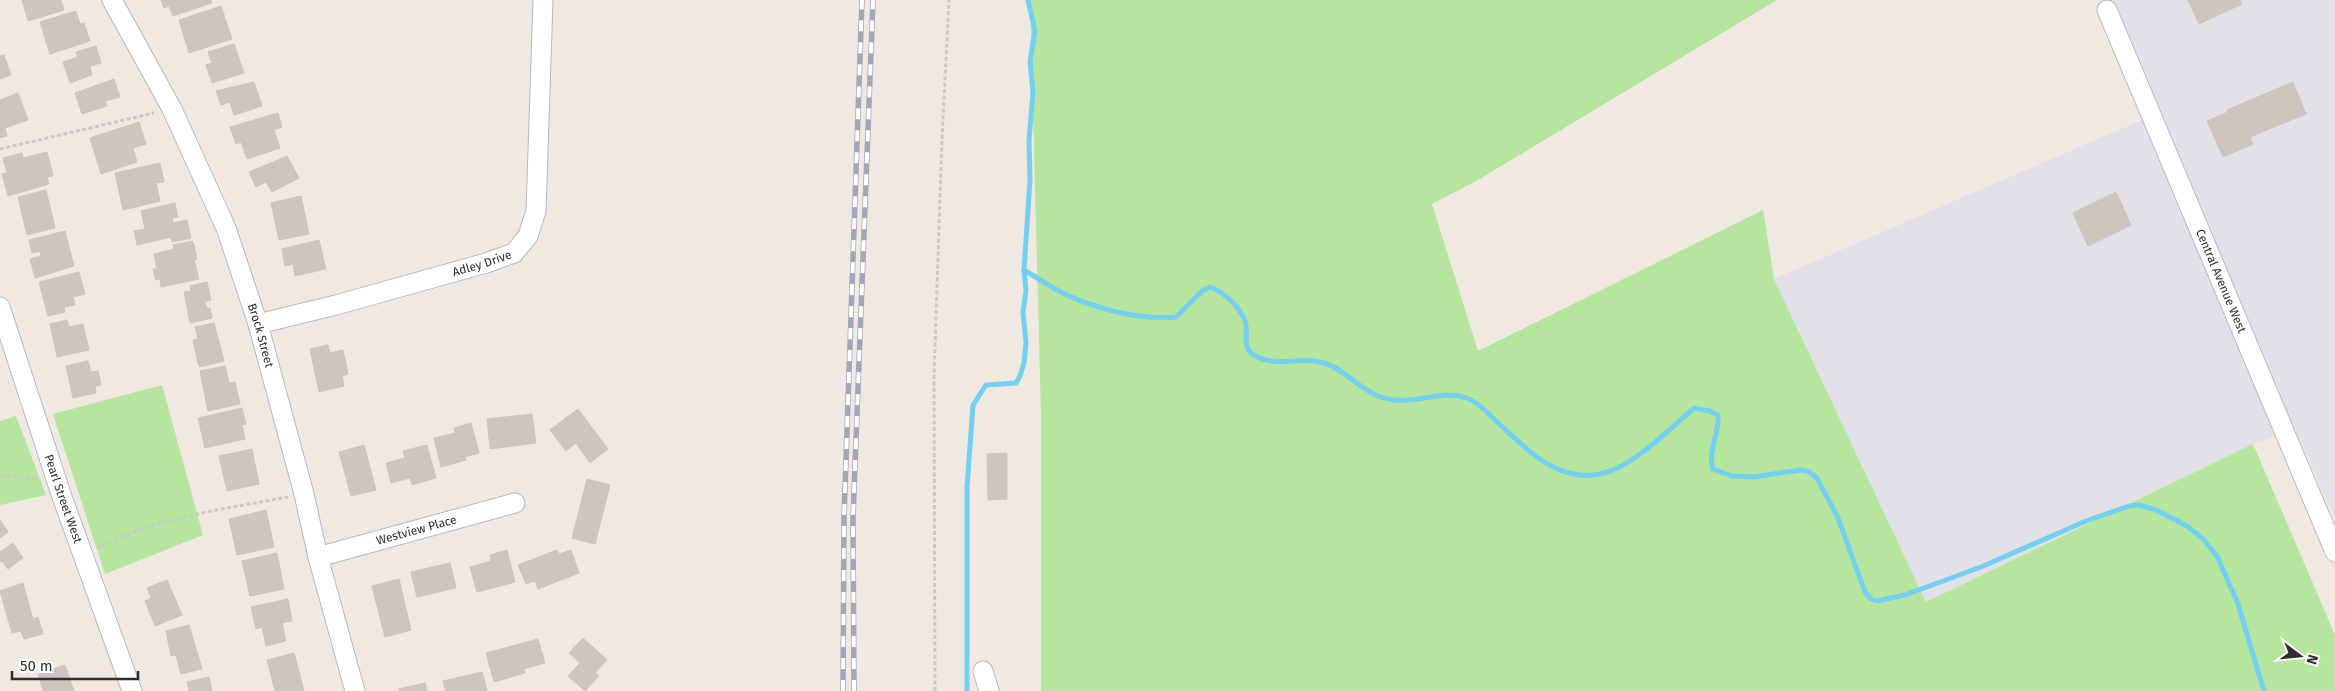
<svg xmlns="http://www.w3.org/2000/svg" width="2335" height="691" font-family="'Fira Sans',sans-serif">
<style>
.industrial{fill:#e3e1e8}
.green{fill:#b6e59e}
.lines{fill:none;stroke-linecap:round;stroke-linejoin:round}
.stream{stroke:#75cff0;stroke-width:5}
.building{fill:#cbc7bf;stroke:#cbc5ba}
.minor-casing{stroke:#b4b7c1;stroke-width:21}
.path{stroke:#c9c9c9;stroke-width:3;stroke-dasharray:4 2.5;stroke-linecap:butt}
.minor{stroke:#fff;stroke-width:19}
.rail-casing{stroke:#a3a6b8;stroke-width:5.5}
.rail{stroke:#fff;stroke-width:4;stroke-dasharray:11;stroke-linecap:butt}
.labels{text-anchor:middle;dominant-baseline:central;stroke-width:5;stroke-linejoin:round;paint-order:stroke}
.street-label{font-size:12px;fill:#2e2e2e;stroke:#fff}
</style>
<rect width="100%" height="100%" fill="#efe9e1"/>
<polygon class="industrial" points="2112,0 2335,0 2335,518 2296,430 2253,444 1926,602 1774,279 2160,112"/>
<g class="green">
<polygon points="1030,0 1777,0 1478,180 1432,204 1478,351 1763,210 1774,279 1926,602 2253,444 2335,635 2335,691 1041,691 1041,414"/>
<polygon points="162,385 203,535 105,574 53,414"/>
<polygon points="16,416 46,495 0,505 0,421"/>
</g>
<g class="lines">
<g class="stream">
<path d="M1024 270C1038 278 1052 288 1067 295 1100 310 1140 320 1176 317L1202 291 1210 287C1224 292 1240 307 1245 321 1249 332 1241 348 1254 355 1278 369 1300 355 1324 363 1350 371 1362 396 1394 400 1418 403 1445 389 1469 399 1479 403 1487 412 1495 420 1523 445 1552 480 1594 475 1630 471 1667 431 1694 408L1710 411 1718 415C1720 433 1707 451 1713 469L1732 476 1753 477 1800 470 1810 472 1817 478 1838 518 1865 592 1871 599 1877 601 1905 595 1981 567 2086 521 2129 506 2139 505 2156 510 2187 526 2203 539 2217 556 2238 604 2264 691"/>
<polyline points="967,691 967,487 973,405 986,385 1016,383 1020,376 1024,363 1026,342 1023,312 1026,291 1024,270 1030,180 1029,140 1033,92 1030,61 1035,31 1028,0"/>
</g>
</g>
<g class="building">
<polygon points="22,0 61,0 64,10 28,21"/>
<polygon points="161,0 211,0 212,3 173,16 169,6 164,8"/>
<polygon points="2188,0 2240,0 2242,4 2199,24"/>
<polygon points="221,6 232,39 189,53 179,20"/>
<polygon points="76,11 80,24 84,23 90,41 50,54 40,22"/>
<polygon points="234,44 244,73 212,83 206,65 212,63 208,52"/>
<polygon points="96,46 101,63 90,66 92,75 70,83 63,62 78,57 76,52"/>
<polygon points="4,55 11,75 0,79 0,56"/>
<polygon points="114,79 120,97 105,101 107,106 82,114 75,93"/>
<polygon points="254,82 262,106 234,115 230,102 221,105 216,91"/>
<polygon points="2293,82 2306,114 2250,137 2253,144 2223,157 2207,121 2228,112 2227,110"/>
<polygon points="18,93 28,120 5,128 7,136 0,138 0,100"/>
<polygon points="278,113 282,127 274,130 280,148 247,159 241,142 236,144 230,127"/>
<polygon points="139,122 146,144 133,148 137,162 101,174 90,138"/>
<polygon points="47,152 53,176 47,177 49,184 8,196 2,174 7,173 3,158 22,153 23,158"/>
<polygon points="287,156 299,178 272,192 266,182 256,187 249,172"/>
<polygon points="160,163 164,182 156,183 160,201 123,210 115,173"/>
<polygon points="46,190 55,228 27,235 18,197"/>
<polygon points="2116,192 2131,225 2088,246 2073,213"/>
<polygon points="301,196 309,234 279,240 271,203"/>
<polygon points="175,203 178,217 172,218 173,223 187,220 191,238 172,242 171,237 137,245 134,231 145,229 141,211"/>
<polygon points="65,231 74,266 35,278 30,259 41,256 40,251 32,253 29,240"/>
<polygon points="319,240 326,269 295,276 293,264 285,266 282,249"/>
<polygon points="193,241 197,259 194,260 199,279 161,287 160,279 156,280 153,269 157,269 154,254 174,249 173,245"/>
<polygon points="79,272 85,294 73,297 75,305 64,307 65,312 48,316 39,282"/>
<polygon points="207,282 211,300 205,302 207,308 210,308 212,318 190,323 184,292 191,291 190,286"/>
<polygon points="67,320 69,327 83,324 89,350 57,357 50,324"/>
<polygon points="214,323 224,361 199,367 193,340 198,339 195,327"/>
<polygon points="328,345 330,353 343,350 348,374 342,376 344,386 319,392 310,349"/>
<polygon points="88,361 91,372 98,371 101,385 95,386 96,393 73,398 66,366"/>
<polygon points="225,366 229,383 235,382 240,404 208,411 200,371"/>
<polygon points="242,408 246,424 242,425 245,439 205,448 198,418"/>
<polygon points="578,409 608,449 590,463 576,443 566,451 550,430"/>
<polygon points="532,414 536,443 490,449 487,419"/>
<polygon points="471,423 479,453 465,457 466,460 441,467 434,438 455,433 454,428"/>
<polygon points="364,445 376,490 351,496 339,452"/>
<polygon points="427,445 436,478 412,485 410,478 391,483 386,463 405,458 403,451"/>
<polygon points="252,449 259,484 227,491 219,456"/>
<polygon points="1007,453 1007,499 988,500 987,454"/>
<polygon points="587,479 610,485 595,544 572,538"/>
<polygon points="266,510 274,547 237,555 229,519"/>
<polygon points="0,520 8,532 0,538"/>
<polygon points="13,543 23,558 8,569 2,561 0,562 0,552"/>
<polygon points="507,550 515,582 477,592 470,567 491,561 490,555"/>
<polygon points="557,550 559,554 571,550 579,573 538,589 535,581 526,584 518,565"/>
<polygon points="277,553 284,589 250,596 242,561"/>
<polygon points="450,563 456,588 417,597 411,572"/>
<polygon points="399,579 411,630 385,637 372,586"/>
<polygon points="167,580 182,615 155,626 145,601 151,598 147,588"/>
<polygon points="23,583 33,619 38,617 43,634 24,639 21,631 12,633 0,591"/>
<polygon points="288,599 292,621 282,623 286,641 266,646 262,627 256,629 251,607"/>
<polygon points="189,625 202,669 181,674 176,655 171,656 166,631"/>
<polygon points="583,638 607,660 595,673 599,676 585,691 568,676 580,663 569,653"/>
<polygon points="538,639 545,663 524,669 525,673 494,682 486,653"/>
<polygon points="294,653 304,691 275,691 267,660"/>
<polygon points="65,665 74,691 43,691 38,674"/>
<polygon points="482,672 487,691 446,691 443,681"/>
<polygon points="209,677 212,691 189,691 187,682"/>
<polygon points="425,683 427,691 399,691 399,689"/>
</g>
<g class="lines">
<g class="minor-casing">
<g id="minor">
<path id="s1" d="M112 0 172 109 226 228 258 324 304 494 318 557 355 691"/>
<path id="s2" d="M2107 10 2335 552"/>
<path id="s3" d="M0 307 61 494 132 691"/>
<path id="s4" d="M258 324 336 305 486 263 514 253 528 236 536 211 543 0"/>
<path id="s5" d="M318 557 515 503"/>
<polyline points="983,671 989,691"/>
</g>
</g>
<g class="path">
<polyline points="0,149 154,113"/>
<polyline points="0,475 38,479"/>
<path d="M97 548C155 518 224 509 288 497"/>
<polyline points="935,691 934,375 942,139 949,0"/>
</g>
<use href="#minor" class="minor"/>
<g class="rail-casing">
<g id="rail">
<polyline points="843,691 844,517 862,0"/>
<polyline points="854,691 853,518 873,0"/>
</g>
</g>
<use href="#rail" class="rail"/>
</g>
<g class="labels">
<g class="street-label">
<text stroke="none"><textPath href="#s4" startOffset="232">Adley Drive</textPath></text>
<text stroke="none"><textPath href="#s2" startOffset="294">Central Avenue West</textPath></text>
<text stroke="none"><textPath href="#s1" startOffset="368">Brock Street</textPath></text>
<text stroke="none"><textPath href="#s3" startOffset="202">Pearl Street West</textPath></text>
<text stroke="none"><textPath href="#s5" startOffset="102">Westview Place</textPath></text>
</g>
</g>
<g transform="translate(2300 656) rotate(106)" stroke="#ffffff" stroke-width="4" paint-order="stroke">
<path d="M0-4L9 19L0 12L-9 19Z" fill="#2e2e2e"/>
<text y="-8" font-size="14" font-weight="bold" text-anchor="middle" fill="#2e2e2e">N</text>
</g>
<path d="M12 671v8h126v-8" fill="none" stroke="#2e2e2e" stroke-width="2.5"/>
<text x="20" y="671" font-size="15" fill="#2e2e2e" stroke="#ffffff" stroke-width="4" paint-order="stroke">50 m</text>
</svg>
